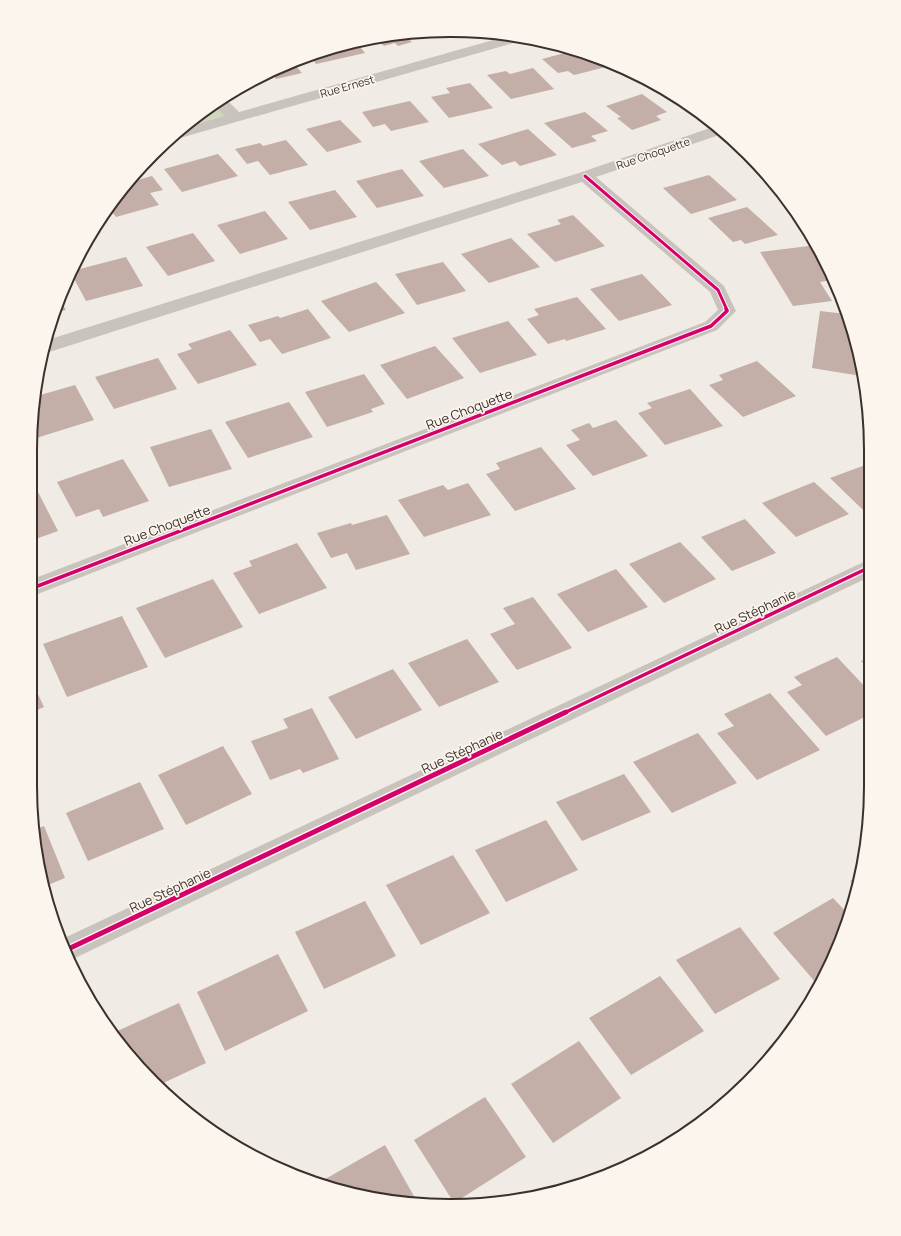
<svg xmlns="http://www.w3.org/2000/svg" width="901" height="1236" font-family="Manrope,sans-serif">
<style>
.green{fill:#d1d6bf}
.building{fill:#c3afa7}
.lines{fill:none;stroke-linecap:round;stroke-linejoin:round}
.minor{fill:#c9c3be;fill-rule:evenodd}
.cycleway-far2-casing{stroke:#fbf5ee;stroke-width:5}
.cycleway-far1-casing{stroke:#fbf5ee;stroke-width:6}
.cycleway-casing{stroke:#fbf5ee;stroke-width:8}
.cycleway-far2{stroke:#d6006c;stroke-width:3}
.cycleway-far1{stroke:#d6006c;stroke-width:3.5}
.cycleway{stroke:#d6006c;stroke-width:5}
.labels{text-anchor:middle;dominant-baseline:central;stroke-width:3.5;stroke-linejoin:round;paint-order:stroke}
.far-street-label{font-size:11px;fill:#3b302b;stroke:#fbf5ee}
.street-label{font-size:13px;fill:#3b302b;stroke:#fbf5ee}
.rim{fill:none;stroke:#3b302b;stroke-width:2}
</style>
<rect width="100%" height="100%" fill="#f0ebe5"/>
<polygon class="green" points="219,101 236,118 175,135 194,117"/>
<g class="building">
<polygon points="414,32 419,36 409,39 412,42 398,46 395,43 384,46 376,39"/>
<polygon points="356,42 365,53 316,64 310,56 341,44"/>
<polygon points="576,50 591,55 606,67 574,75 568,71 558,73 542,59"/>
<polygon points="293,63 302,73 276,79 273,75 256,79 264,73"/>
<polygon points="533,68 554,89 511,99 487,75 506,71 510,74"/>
<polygon points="470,83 493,108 449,118 431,97 450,93 446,88"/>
<polygon points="659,87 661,87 691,108 689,108"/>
<polygon points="642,94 667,112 656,116 661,120 632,130 617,118 621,117 606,106"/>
<polygon points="410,101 429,122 391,131 385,124 373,127 362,112"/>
<polygon points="585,112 608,131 591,136 597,141 572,148 544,123"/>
<polygon points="340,120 362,142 327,152 306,129"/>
<polygon points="528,129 557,155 520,166 515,161 502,165 478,144"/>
<polygon points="286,140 308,165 270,175 258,161 247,164 235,149 260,143 263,146"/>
<polygon points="463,149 489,176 444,188 419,161"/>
<polygon points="218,154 238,176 182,192 164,169"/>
<polygon points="402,169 424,196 377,208 356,181"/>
<polygon points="709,175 737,200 691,214 663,188"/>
<polygon points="152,176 163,190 150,193 159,205 116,217 108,207 127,183"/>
<polygon points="335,190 357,217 310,230 288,202"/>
<polygon points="747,207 778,235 745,244 741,240 733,242 708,218"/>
<polygon points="265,211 288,239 240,254 217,225"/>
<polygon points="573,215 605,246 555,262 527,234 561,224 557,220"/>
<polygon points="193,233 215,261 168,276 146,247"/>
<polygon points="511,238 540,267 489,283 461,254"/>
<polygon points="809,246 832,280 820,282 832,301 793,306 760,252"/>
<polygon points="126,257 143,286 86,301 71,273 72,271"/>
<polygon points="443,262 466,291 417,305 395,274"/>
<polygon points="642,274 672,305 619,321 590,289"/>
<polygon points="376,282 405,313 349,332 321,301"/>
<polygon points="577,297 606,329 566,341 565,339 548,344 527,319 539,315 534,309"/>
<polygon points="59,298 66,310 54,313"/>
<polygon points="308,309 331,338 282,354 270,339 260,342 248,325 278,316 280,318"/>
<polygon points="820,311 846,314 861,371 861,376 812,368"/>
<polygon points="508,321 537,355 480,373 452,338"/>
<polygon points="230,330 257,365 198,384 177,354 192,349 188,344"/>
<polygon points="435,346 464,378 407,399 380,365"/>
<polygon points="158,358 177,389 114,409 95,377"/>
<polygon points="757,361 796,396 743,417 709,385 723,380 719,375"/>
<polygon points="364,374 385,404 371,409 373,412 327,427 305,392"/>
<polygon points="75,385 94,420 33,439 32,436 37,396"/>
<polygon points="690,389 723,426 665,445 638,413 652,408 647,403"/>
<polygon points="289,402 313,437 248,458 225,422"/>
<polygon points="616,420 648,456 593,476 566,445 580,440 571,430 589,423 593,428"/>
<polygon points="211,429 232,469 169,487 150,447"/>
<polygon points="541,447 576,489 515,511 486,474 500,469 496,463"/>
<polygon points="123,459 149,501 103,517 99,509 76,517 57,482"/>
<polygon points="868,464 868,508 863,510 830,478"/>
<polygon points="814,482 849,514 796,537 762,503"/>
<polygon points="468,483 491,515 424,537 398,500 443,485 448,490"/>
<polygon points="38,492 58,531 30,541 30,495"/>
<polygon points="387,515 410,554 356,570 347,553 331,558 317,533 351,523 352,525"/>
<polygon points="745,519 776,553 732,571 701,537"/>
<polygon points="680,542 716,579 664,603 629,564"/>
<polygon points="297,543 327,588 259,614 233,573 252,566 249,561"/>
<polygon points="616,569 648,607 588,632 557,594"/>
<polygon points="213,579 243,627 165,658 136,608"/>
<polygon points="533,597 572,648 517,670 490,634 515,624 503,608"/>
<polygon points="122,616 148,667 67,697 43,644"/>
<polygon points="467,639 499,682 439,707 408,663"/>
<polygon points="837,657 869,691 869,715 826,736 787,692 802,685 794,677"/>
<polygon points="869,657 869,669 861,661"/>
<polygon points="393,669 422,710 356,739 328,697"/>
<polygon points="30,677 44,707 30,713"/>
<polygon points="770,693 820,750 757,780 717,733 734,726 724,714"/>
<polygon points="312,708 339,759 303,773 300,769 270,780 251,741 288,728 283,719"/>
<polygon points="698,733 737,783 672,813 633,762"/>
<polygon points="223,746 252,794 186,825 158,775"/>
<polygon points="624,774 651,812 582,841 556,802"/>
<polygon points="140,782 164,829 88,861 66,813"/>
<polygon points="546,820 578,870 506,902 475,850"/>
<polygon points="44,826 65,878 43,887 36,829"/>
<polygon points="453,855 490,913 421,945 386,885"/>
<polygon points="860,875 857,889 850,881"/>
<polygon points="833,898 849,915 828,972 823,979 816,983 773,933"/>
<polygon points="365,901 396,956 324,989 295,932"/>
<polygon points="740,927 780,979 715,1014 676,960"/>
<polygon points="278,954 308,1011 225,1051 197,992"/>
<polygon points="660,976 704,1031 631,1075 589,1018"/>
<polygon points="179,1003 206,1063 159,1085 113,1033"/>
<polygon points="579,1041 621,1098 553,1143 511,1084"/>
<polygon points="485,1097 526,1157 454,1203 414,1140"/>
<polygon points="385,1145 419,1205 369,1198 320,1182"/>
</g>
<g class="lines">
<g class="minor">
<polygon points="511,35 525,38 524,40 180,138 171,139 183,128 225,116 214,105 225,98 239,112"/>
<polygon points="716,126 725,133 596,177 724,286 736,311 717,330 30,597 30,580 705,322 718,310 710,292 582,182 43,354 44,341 579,173"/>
<polygon points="868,560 869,577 73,959 70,961 60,940"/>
</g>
<g class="cycleway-far2-casing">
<polyline id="cycleway-far2" points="585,176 718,290 727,310"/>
</g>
<g class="cycleway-far1-casing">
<g id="cycleway-far1">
<polyline points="30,589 711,326 727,311 726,309"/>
<polyline points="564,713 868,568"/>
</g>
</g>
<g class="cycleway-casing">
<polyline id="cycleway" points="64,951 566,712"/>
</g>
<use href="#cycleway-far2" class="cycleway-far2"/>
<use href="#cycleway-far1" class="cycleway-far1"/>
<use href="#cycleway" class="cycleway"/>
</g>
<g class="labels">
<g class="far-street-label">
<text transform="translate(347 86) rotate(-16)">Rue Ernest</text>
<text transform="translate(653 153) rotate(-19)">Rue Choquette</text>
</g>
<g class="street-label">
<text transform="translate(469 409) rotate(-21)">Rue Choquette</text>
<text transform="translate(167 525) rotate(-21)">Rue Choquette</text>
<text transform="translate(755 611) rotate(-25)">Rue Stéphanie</text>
<text transform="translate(462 751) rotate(-25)">Rue Stéphanie</text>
<text transform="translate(170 890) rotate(-25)">Rue Stéphanie</text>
</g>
</g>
<path d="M0 0H901V1236H0ZM450 37H451A413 413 0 0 1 864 450V786A413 413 0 0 1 451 1199H450A413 413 0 0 1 37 786V450A413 413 0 0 1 450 37Z" fill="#fbf5ee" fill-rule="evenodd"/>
<path class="rim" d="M450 37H451A413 413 0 0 1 864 450V786A413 413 0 0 1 451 1199H450A413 413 0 0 1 37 786V450A413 413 0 0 1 450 37Z"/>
</svg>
